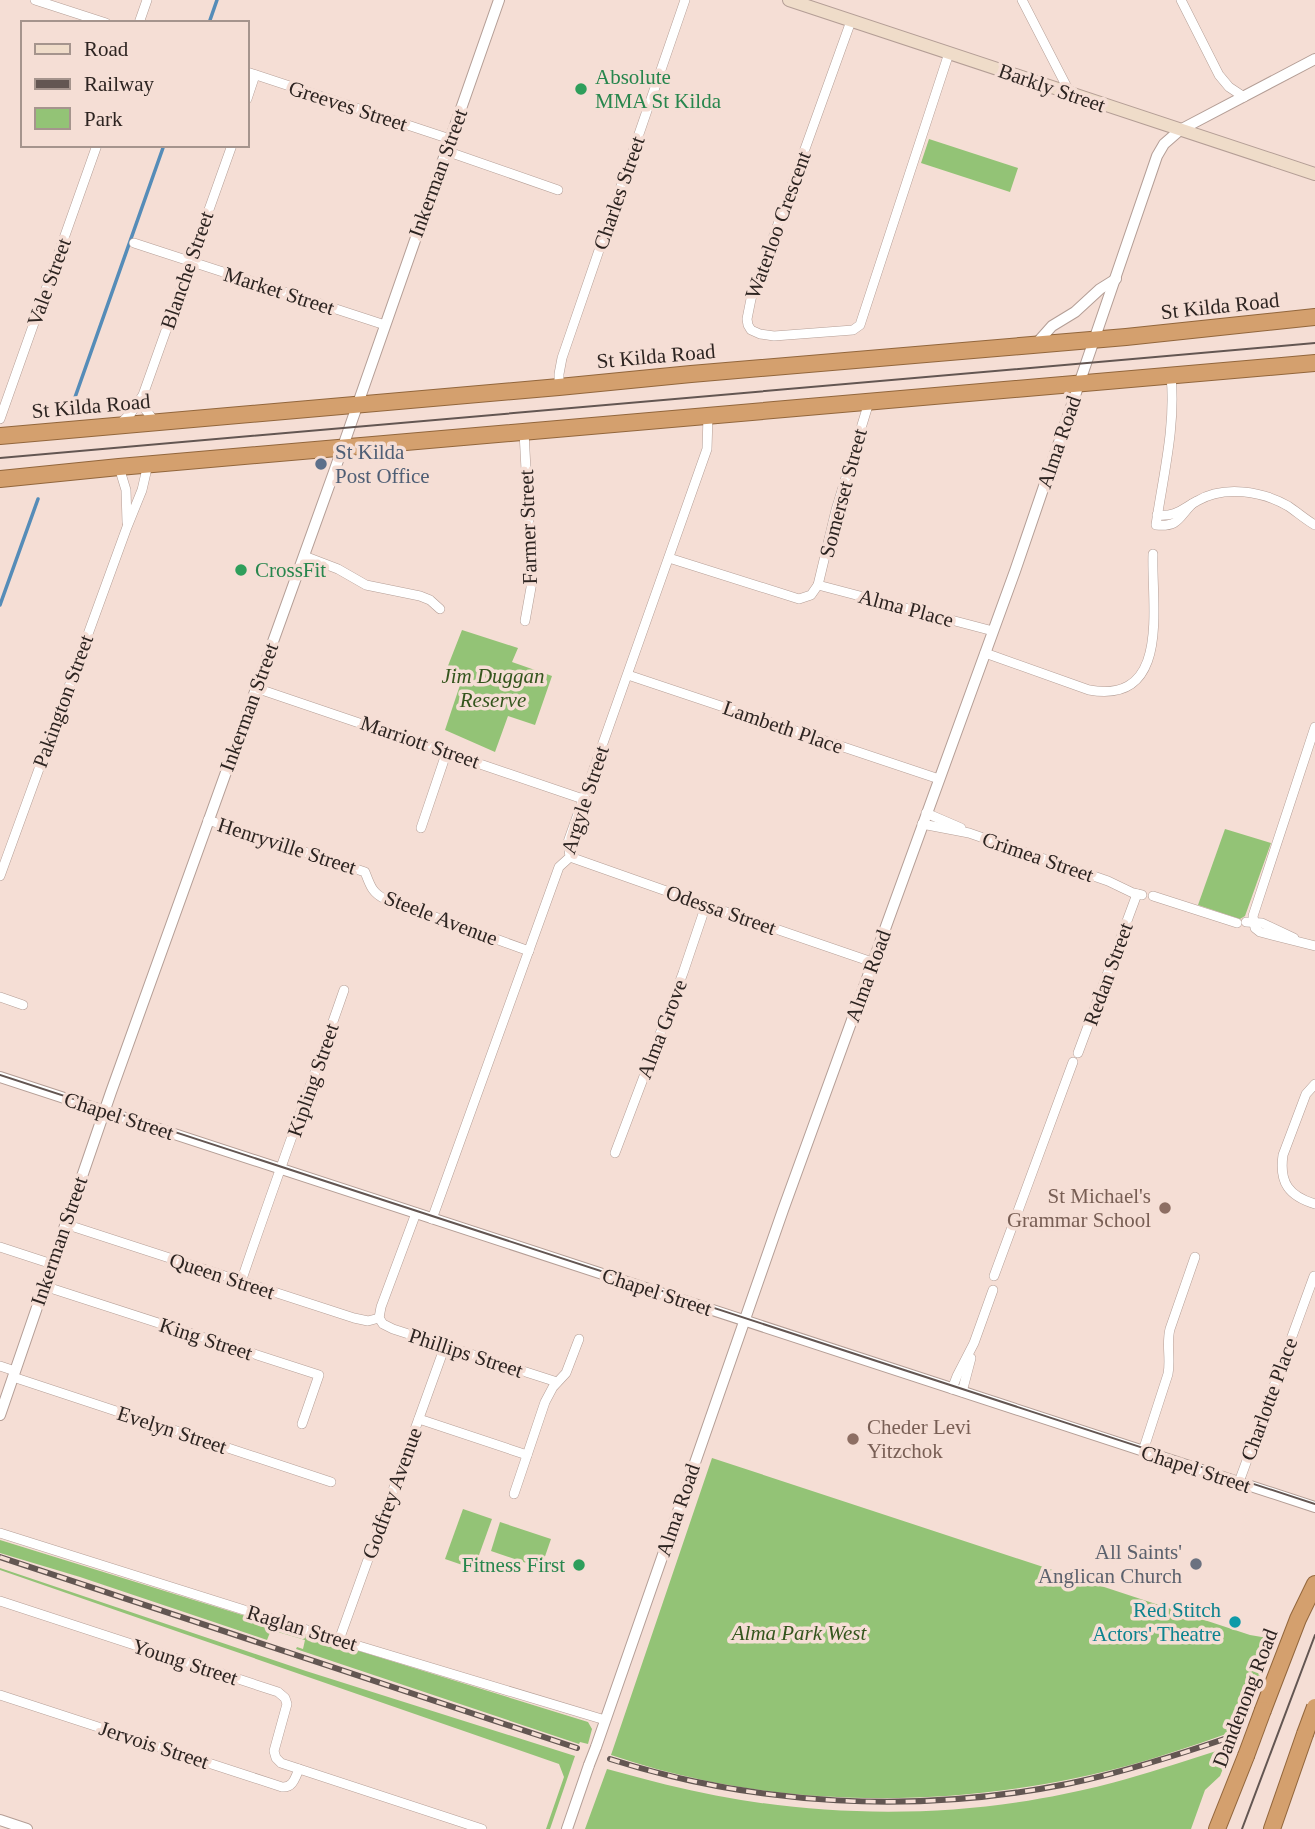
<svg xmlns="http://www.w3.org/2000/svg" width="1315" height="1829" font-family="'Times New Roman',serif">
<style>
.green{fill:#93c376}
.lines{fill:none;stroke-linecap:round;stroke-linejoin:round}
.stream{stroke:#558cb8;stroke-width:3.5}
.minor-casing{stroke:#b49e96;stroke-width:10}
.tertiary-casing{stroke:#b49e96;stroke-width:12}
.secondary-casing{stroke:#b49e96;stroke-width:14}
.trunk-casing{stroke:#92663c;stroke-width:18}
.minor{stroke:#fff;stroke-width:9}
.tertiary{stroke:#fff;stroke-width:10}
.secondary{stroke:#efdcc9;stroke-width:12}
.trunk{stroke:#d4a06e;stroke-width:16}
.tram{stroke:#635652;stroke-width:2}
.rail-casing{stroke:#635652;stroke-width:6}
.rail{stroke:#f5ded5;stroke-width:3.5;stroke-dasharray:10;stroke-linecap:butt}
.tertiary-bridge-casing{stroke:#b49e96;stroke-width:12;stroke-linecap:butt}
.trunk-bridge-casing{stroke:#92663c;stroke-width:18;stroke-linecap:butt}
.tertiary-bridge{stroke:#fff;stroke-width:10}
.trunk-bridge{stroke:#d4a06e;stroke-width:16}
.leisure-dot{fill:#2e9e5b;stroke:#f5ded5;stroke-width:2.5}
.service-dot{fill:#5c6f8a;stroke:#f5ded5;stroke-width:2.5}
.education-dot{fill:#8d6e63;stroke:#f5ded5;stroke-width:2.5}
.worship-dot{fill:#6b7280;stroke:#f5ded5;stroke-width:2.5}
.culture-dot{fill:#0f9aa8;stroke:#f5ded5;stroke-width:2.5}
.labels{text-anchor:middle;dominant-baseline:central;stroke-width:7;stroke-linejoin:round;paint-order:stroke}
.leisure-label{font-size:21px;fill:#27864d;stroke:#f5ded5;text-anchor:start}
.street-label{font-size:21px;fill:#2d2421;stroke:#f5ded5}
.service-label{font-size:21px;fill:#4e5e75;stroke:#f5ded5;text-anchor:start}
.park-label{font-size:21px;font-style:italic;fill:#34551d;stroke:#f5ded5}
.education-label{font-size:21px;fill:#785e54;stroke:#f5ded5;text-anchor:end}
.worship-label{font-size:21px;fill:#5b616d;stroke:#f5ded5;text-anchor:end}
.culture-label{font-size:21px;fill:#0d838f;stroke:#f5ded5;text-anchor:end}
</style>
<rect width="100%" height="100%" fill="#f5ded5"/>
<g class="green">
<polygon points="929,139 1018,168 1010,192 921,163"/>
<polygon points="462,630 518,648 512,662 552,676 535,725 508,716 495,752 445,730 461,682 444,676"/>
<polygon points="1225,829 1271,843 1245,916 1240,919 1198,905"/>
<path d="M712 1458 1250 1635 1274 1639 1265 1668 1238 1730C1189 1747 1141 1764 1090 1775 934 1810 764 1807 611 1755Z"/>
<polygon points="463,1509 492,1519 474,1569 445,1559"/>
<polygon points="500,1522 551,1539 541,1568 491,1551"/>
<polygon points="0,1540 588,1722 592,1729 588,1744 580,1742 579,1744 296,1649 297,1647 303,1649 305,1640 271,1630 267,1640 80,1577 0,1553"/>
<polygon points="0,1568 306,1671 575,1756 550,1829 546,1829 564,1777 559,1764 0,1570"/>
<path d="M1232 1746 1220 1776 1205 1790 1191 1829H585L607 1769C651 1781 696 1793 741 1800 847 1817 959 1816 1064 1794 1121 1783 1176 1764 1232 1746Z"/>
</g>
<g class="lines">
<g class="stream">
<polyline points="209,23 217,0"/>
<polyline points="73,403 164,145"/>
<polyline points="0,605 38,499"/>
</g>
<g class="minor-casing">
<g id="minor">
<polyline points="35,0 106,23"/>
<polyline points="1022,0 1070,93"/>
<polyline points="1181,0 1219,75 1229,87 1244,97"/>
<polyline points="851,21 751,299 747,319 748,325 751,330 760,334 774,336 853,330 860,325 949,53"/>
<polyline points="139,23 147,0"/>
<polyline points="247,72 450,139"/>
<polyline points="247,99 255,75"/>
<polyline points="446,151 558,190"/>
<polyline points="134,243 385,325"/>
<path d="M1171 376C1176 426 1163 476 1156 525 1179 527 1178 518 1192 504"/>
<polyline points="559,387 559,374 562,358 685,0"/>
<polyline points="143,396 145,409 155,422"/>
<polyline points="0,419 97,145"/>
<polyline points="120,424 131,413 143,395 232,145"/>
<polyline points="524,432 532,582 525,621"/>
<polyline points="119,467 126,490 127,522"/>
<path d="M1157 515C1176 517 1182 509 1197 501 1224 485 1262 491 1288 506 1297 512 1306 520 1315 525"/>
<polyline points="304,556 338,569 366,585 420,596 430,600 440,609"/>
<polyline points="669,558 799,599 811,595 818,585 836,510 869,402"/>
<polyline points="818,585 993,631"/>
<path d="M985 653 1089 690C1172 705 1151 604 1153 554"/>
<polyline points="628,675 939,779"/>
<polyline points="256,688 583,799"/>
<polyline points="1315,727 1253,916 1255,928 1260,932 1315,946"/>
<polyline points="926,813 961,828"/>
<path d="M208 820 365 872C370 885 372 893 385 899L529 951"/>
<polyline points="922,824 969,833 1108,881 1133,893 1142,895"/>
<polyline points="421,828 447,751"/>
<polyline points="570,857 706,905 872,962"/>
<polyline points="0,876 127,527 142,490 148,464"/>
<polyline points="1153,896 1237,923"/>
<polyline points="1246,922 1262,923 1294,938"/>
<polyline points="0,997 23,1005"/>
<polyline points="1078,1053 1137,894"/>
<path d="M1315 1084 1306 1094 1283 1155C1279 1183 1289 1196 1315 1204"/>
<polyline points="615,1153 683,973 706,905"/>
<polyline points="432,1219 559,867 570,857 568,842 707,449 708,416"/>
<polyline points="65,1224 354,1318 368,1321 379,1318"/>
<polyline points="0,1247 52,1264"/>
<polyline points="994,1276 1073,1062"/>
<path d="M241 1282C274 1184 310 1088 344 990"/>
<polyline points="44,1286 319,1375 302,1424"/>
<polyline points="379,1318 383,1324 393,1329 557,1382"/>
<polyline points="379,1318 381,1307 416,1213"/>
<polyline points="0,1366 15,1371"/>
<polyline points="13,1377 331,1482"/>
<polyline points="952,1389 957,1376 974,1343 993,1290"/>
<polyline points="962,1392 971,1358"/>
<polyline points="419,1419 527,1455"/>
<path d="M1143 1451 1168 1374C1171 1359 1166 1344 1170 1329L1195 1257"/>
<polyline points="1239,1482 1314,1276"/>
<polyline points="514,1494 545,1402 553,1387 566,1373 579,1339"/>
<polyline points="0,1533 339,1640 605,1720"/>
<polyline points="0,1601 278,1692 285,1698 287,1704 274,1751 276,1758 281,1763 482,1829"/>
<polyline points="339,1640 445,1346"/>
<path d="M0 1695 282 1787C293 1788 295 1778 299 1769"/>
</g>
</g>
<g class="tertiary-casing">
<g id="tertiary">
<polyline points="1036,344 1052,326 1075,312 1100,289 1116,279"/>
<polyline points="0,1077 1315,1507"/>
<polyline points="0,1415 111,1092 334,472 499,0"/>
<polyline points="596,1747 783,1210 1015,571 1157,156 1164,144 1180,130 1315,59"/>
<polyline points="0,1820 27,1829"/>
<polyline points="567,1829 589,1765"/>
</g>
</g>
<g class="secondary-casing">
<polyline id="secondary" points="789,0 1315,174"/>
</g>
<g class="trunk-casing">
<g id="trunk">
<polyline points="0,436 559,387 691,374 1126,337 1315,317"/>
<polyline points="0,479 119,467 1315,363"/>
<polyline points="1263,1710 1298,1619 1315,1584"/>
<polyline points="1217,1829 1246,1756"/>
<polyline points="1272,1829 1305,1734"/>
</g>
</g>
<use href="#minor" class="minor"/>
<use href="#tertiary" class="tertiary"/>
<use href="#secondary" class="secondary"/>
<use href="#trunk" class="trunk"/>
<g class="tram">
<polyline points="0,458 1315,343"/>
<polyline points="0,1075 1315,1504"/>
<polyline points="1242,1829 1315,1635"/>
</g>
<g class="rail-casing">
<g id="rail">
<polyline points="0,1557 577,1748"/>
<path d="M610 1759C757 1806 916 1814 1067 1784 1125 1772 1181 1754 1236 1735"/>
</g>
</g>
<use href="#rail" class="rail"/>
<g class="tertiary-bridge-casing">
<polyline id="tertiary-bridge" points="589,1765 596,1747"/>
</g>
<g class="trunk-bridge-casing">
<g id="trunk-bridge">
<polyline points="1305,1734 1315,1707"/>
<polyline points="1246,1756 1263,1710"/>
</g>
</g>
<use href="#tertiary-bridge" class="tertiary-bridge"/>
<use href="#trunk-bridge" class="trunk-bridge"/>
</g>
<g class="leisure-dot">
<circle cx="581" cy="89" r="7"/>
<circle cx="241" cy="570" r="7"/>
<circle cx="579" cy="1565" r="7"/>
</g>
<circle class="service-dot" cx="321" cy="464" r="7"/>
<g class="education-dot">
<circle cx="1165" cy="1208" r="7"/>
<circle cx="853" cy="1439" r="7"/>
</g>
<circle class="worship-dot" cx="1196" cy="1564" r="7"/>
<circle class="culture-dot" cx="1235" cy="1622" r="7"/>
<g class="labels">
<g class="leisure-label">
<text x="595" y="77">Absolute<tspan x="595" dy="24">MMA St Kilda</tspan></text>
<text x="255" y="570">CrossFit</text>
<text x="565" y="1565" text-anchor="end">Fitness First</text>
</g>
<g class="street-label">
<text transform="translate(1052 88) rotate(19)">Barkly Street</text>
<text transform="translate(348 106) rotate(18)">Greeves Street</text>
<text transform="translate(438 173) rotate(-70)">Inkerman Street</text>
<text transform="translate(619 193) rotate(-71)">Charles Street</text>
<text transform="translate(778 225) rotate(-70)">Waterloo Crescent</text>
<text transform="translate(187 270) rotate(-71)">Blanche Street</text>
<text transform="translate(49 282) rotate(-70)">Vale Street</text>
<text transform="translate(279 291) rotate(18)">Market Street</text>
<text transform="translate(1220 306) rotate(-6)">St Kilda Road</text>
<text transform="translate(656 356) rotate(-5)">St Kilda Road</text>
<text transform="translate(91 406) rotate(-5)">St Kilda Road</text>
<text transform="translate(1059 442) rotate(-71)">Alma Road</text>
<text transform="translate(843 493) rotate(-75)">Somerset Street</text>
<text transform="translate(528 527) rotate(-92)">Farmer Street</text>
<text transform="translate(906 608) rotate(15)">Alma Place</text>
<text transform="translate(63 701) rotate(-70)">Pakington Street</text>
<text transform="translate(249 707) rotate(-70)">Inkerman Street</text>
<text transform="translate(783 727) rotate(19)">Lambeth Place</text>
<text transform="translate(420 742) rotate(19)">Marriott Street</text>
<text transform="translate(585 800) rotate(-72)">Argyle Street</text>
<text transform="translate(287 846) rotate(18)">Henryville Street</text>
<text transform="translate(1038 857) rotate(19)">Crimea Street</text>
<text transform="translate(721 910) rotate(19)">Odessa Street</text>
<text transform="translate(441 918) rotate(21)">Steele Avenue</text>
<text transform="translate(1108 974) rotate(-70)">Redan Street</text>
<text transform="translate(868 976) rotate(-70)">Alma Road</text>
<text transform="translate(662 1029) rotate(-69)">Alma Grove</text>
<text transform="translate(313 1080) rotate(-71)">Kipling Street</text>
<text transform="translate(119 1116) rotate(18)">Chapel Street</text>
<text transform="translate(59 1241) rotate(-71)">Inkerman Street</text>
<text transform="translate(222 1276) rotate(18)">Queen Street</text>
<text transform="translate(657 1292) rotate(18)">Chapel Street</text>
<text transform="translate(206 1339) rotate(18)">King Street</text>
<text transform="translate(466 1353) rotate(18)">Phillips Street</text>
<text transform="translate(1269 1399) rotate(-70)">Charlotte Place</text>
<text transform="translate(172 1430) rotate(18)">Evelyn Street</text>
<text transform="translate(1196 1469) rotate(18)">Chapel Street</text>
<text transform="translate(392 1493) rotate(-70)">Godfrey Avenue</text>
<text transform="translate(678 1510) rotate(-71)">Alma Road</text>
<text transform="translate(302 1628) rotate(17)">Raglan Street</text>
<text transform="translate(185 1662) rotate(18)">Young Street</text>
<text transform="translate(1245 1698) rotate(-69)">Dandenong Road</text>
<text transform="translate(154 1745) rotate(18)">Jervois Street</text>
</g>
<g class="service-label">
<text x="335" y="452">St Kilda<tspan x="335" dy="24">Post Office</tspan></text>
</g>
<g class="park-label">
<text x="493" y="676">Jim Duggan<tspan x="493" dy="24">Reserve</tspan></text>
<text x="799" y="1633">Alma Park West</text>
</g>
<g class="education-label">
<text x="1151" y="1196">St Michael's<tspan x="1151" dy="24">Grammar School</tspan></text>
<text x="867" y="1427" text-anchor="start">Cheder Levi<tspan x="867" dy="24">Yitzchok</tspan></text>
</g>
<g class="worship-label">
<text x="1182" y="1552">All Saints'<tspan x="1182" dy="24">Anglican Church</tspan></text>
</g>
<g class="culture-label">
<text x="1221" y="1610">Red Stitch<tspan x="1221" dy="24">Actors' Theatre</tspan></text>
</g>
</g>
<rect x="21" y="21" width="228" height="126" fill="#f5ded5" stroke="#a5948d" stroke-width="2"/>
<rect x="35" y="44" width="35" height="10" fill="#efdcc9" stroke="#a5948d" stroke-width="2"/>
<text x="84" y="56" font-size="21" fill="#2d2421">Road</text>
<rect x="35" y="79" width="35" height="10" fill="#635652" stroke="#a5948d" stroke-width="2"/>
<text x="84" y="91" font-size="21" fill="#2d2421">Railway</text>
<rect x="35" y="108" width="35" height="21" fill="#93c376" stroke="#a5948d" stroke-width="2"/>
<text x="84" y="126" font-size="21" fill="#2d2421">Park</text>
</svg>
